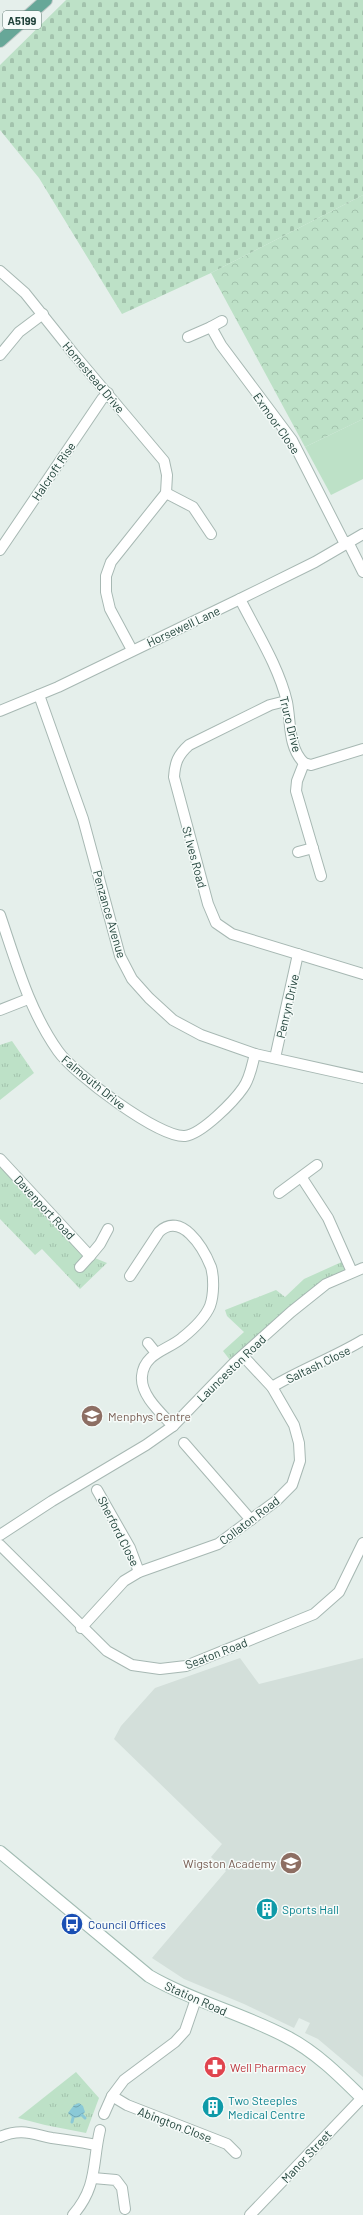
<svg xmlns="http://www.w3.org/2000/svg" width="363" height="2215" font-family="Barlow,sans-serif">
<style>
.built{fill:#d3dfda}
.grass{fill:url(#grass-tufts)}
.forest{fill:url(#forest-crowns)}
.cemetery{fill:url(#cemetery-stones)}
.garden{fill:#bde1c7}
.water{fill:url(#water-waves)}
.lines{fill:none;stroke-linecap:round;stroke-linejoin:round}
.stream{stroke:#8ac9d7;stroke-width:3}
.street-casing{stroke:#a7b8b3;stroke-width:12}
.secondary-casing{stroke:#a2bcb3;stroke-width:14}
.primary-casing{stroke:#c1cac8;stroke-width:14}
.street{stroke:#fff;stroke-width:10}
.secondary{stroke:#fff;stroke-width:12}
.primary{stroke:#67a798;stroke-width:12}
.labels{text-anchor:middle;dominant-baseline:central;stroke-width:3;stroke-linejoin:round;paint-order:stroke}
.shield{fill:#f6fbf9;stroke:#627a74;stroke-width:1}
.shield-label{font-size:11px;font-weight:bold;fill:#22433b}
.street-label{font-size:12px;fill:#22433b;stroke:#f6fbf9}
.education-label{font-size:12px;fill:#785e54;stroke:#f6fbf9;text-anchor:start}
.culture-label{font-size:12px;fill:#0d838f;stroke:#f6fbf9;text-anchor:start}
.transit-label{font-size:12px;fill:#164399;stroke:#f6fbf9;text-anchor:start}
.health-label{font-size:12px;fill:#be3a42;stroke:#f6fbf9;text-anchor:start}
</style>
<defs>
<pattern id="grass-tufts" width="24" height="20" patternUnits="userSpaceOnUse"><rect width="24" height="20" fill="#bde1c7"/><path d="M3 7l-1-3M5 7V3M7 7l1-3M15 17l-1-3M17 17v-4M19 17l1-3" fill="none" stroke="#a2c2ac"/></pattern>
<pattern id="forest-crowns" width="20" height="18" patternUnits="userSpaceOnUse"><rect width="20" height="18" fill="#bde1c7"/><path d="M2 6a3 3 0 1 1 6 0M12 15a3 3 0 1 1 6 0" fill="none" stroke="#a2c2ac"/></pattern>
<pattern id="cemetery-stones" width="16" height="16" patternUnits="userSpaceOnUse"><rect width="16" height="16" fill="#bde1c7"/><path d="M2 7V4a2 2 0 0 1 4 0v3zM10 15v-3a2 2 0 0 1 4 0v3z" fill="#a2c2ac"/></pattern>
<pattern id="water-waves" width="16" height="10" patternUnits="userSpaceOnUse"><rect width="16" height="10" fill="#8ac9d7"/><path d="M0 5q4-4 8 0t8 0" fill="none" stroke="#70a5b0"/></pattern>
</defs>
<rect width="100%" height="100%" fill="#e5efeb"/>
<polygon class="built" points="240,1658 259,1684 363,1658 363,2077 318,2039 305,2033 310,2023 299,2018 294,2028 244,2004 184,1979 152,1958 226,1871 211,1857 222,1844 114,1739 121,1726 155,1688"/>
<g class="grass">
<polygon points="12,1041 34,1073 0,1100 0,1045"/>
<polygon points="0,1159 90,1256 107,1263 80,1289 42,1249 35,1255 0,1219"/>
<polygon points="346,1260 352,1272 326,1284 233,1364 223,1351 244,1332 227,1316 225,1310 276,1290 285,1297 304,1279"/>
<polygon points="76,2072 99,2098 86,2133 45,2125 18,2118"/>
</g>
<polygon class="forest" points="363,195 363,419 305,447 211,273"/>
<polygon class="cemetery" points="66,0 363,0 363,195 211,273 122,314 39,178 0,130 0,65"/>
<polygon class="garden" points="363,419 363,479 331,495 305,447"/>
<polygon class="water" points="79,2103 83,2106 85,2112 80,2117 73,2118 68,2113 74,2105"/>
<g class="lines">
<g class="stream">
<polyline points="82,2115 85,2118"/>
<polyline points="72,2122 73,2118"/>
</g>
<g class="street-casing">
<g id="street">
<polyline points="0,271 25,293 73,353 164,461 167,475 166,493 111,562 106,576 106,592 110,609 132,650"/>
<polyline points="211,327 222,321"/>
<polyline points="188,337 211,327 221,345 292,440 345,544"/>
<polyline points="0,355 19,332 43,314"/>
<polyline points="166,493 193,507 211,534"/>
<polyline points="348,542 363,572"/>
<polyline points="0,550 102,399 108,393"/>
<path d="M240 599C256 631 279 667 287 702 291 723 288 747 304 763L297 781 296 791 321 876"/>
<polyline points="39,695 83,819 120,956 132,979 149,998 173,1020 201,1035 255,1054 363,1078"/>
<path d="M286 701 270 705 189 745C178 755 175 762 174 777L208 904 216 923 232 934 363 974"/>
<polyline points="0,711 58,687 240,599 315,562 363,534"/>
<polyline points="304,763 311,765 363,749"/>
<polyline points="298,852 313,848"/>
<path d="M0 915C16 962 29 1010 58 1051 74 1074 159 1138 185 1136 202 1134 234 1101 243 1088 250 1079 252 1065 255 1054"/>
<polyline points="0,1010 28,999"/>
<polyline points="275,1058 298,954"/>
<polyline points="0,1159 90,1256 100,1244 108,1229"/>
<polyline points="302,1178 328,1218 352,1272"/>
<polyline points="279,1193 317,1165"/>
<polyline points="80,1267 90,1256"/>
<path d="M130 1276 159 1232C181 1211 203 1247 211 1267 214 1277 214 1295 210 1306 205 1318 192 1330 182 1338 168 1350 144 1353 142 1376 140 1395 161 1413 173 1426"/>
<polyline points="148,1343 156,1353"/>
<path d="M272 1387C302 1369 333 1358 363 1340"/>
<polyline points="184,1443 251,1520"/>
<polyline points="97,1490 130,1548 139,1572"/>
<polyline points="0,1535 52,1501 146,1445 173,1426 233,1364 291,1312 326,1284 363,1268"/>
<polyline points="0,1545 107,1651 132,1665 160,1669 186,1666 314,1614 339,1592 363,1543"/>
<polyline points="81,1628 124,1581 139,1572 218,1544 276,1501 292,1485 300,1461 299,1443 294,1425 272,1387 243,1356"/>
<polyline points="112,2096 127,2105 227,2144 236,2153"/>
<polyline points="104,2114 112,2096 124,2080 175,2042 185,2031 196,1999"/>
<path d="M0 2137C21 2128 32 2134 52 2138 67 2140 82 2142 96 2145"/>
<polyline points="93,2178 116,2180 122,2188 125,2209"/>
<path d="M73 2215C98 2186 92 2164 100 2130"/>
<polyline points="250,2215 362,2098"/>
</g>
</g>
<g class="secondary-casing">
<path id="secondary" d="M0 1852 149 1976C192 2001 241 2013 285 2036 315 2051 340 2076 363 2099"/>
</g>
<g class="primary-casing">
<polyline id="primary" points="0,41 46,0"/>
</g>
<use href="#street" class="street"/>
<use href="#secondary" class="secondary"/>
<use href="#primary" class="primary"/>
</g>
<defs>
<g id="school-disc" transform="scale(1.15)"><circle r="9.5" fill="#8d6e63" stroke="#f6fbf9"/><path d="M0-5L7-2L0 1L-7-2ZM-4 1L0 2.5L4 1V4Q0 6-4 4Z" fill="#fff"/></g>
<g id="building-disc" transform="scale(1.15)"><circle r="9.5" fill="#0f9aa8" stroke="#f6fbf9"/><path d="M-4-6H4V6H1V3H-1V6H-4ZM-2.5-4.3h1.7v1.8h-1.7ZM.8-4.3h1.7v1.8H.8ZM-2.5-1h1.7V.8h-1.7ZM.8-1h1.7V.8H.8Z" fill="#fff"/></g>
<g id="bus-disc" transform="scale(1.15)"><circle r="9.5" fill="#1a4fb4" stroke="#f6fbf9"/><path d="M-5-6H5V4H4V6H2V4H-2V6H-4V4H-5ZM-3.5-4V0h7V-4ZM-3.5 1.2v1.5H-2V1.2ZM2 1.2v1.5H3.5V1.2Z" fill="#fff"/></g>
<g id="pharmacy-disc" transform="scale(1.15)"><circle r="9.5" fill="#e0444e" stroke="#f6fbf9"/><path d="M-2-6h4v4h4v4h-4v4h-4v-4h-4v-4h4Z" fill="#fff"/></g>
</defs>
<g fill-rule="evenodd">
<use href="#school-disc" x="92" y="1416"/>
<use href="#school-disc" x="291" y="1863"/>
<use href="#building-disc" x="267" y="1909"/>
<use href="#bus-disc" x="72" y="1924"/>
<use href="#pharmacy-disc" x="215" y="2067"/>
<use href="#building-disc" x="213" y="2107"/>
</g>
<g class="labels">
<rect class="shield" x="3" y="11" width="38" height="18" rx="3"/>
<g class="shield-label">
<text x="22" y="20">A5199</text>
</g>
<g class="street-label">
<text transform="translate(94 377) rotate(50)">Homestead Drive</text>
<text transform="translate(277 423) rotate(55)">Exmoor Close</text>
<text transform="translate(53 471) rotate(-56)">Halcroft Rise</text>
<text transform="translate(183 626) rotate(-25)">Horsewell Lane</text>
<text transform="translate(291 724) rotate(76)">Truro Drive</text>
<text transform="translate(195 857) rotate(75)">St Ives Road</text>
<text transform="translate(110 914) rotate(74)">Penzance Avenue</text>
<text transform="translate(287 1006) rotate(-77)">Penryn Drive</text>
<text transform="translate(94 1082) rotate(39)">Falmouth Drive</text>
<text transform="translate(45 1207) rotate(47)">Davenport Road</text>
<text transform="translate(318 1364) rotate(-26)">Saltash Close</text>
<text transform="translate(231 1368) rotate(-44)">Launceston Road</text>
<text transform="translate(249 1520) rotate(-37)">Collaton Road</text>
<text transform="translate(119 1531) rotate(63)">Sherford Close</text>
<text transform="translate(216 1653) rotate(-21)">Seaton Road</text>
<text transform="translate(196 1998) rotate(24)">Station Road</text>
<text transform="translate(175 2124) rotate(21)">Abington Close</text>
<text transform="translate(306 2156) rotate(-47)">Manor Street</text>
</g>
<g class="education-label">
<text x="108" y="1416">Menphys Centre</text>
<text x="276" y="1863" text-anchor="end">Wigston Academy</text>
</g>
<g class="culture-label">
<text x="282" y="1909">Sports Hall</text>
<text x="228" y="2100">Two Steeples<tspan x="228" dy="14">Medical Centre</tspan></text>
</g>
<g class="transit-label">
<text x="88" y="1924">Council Offices</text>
</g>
<g class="health-label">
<text x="230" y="2067">Well Pharmacy</text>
</g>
</g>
</svg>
